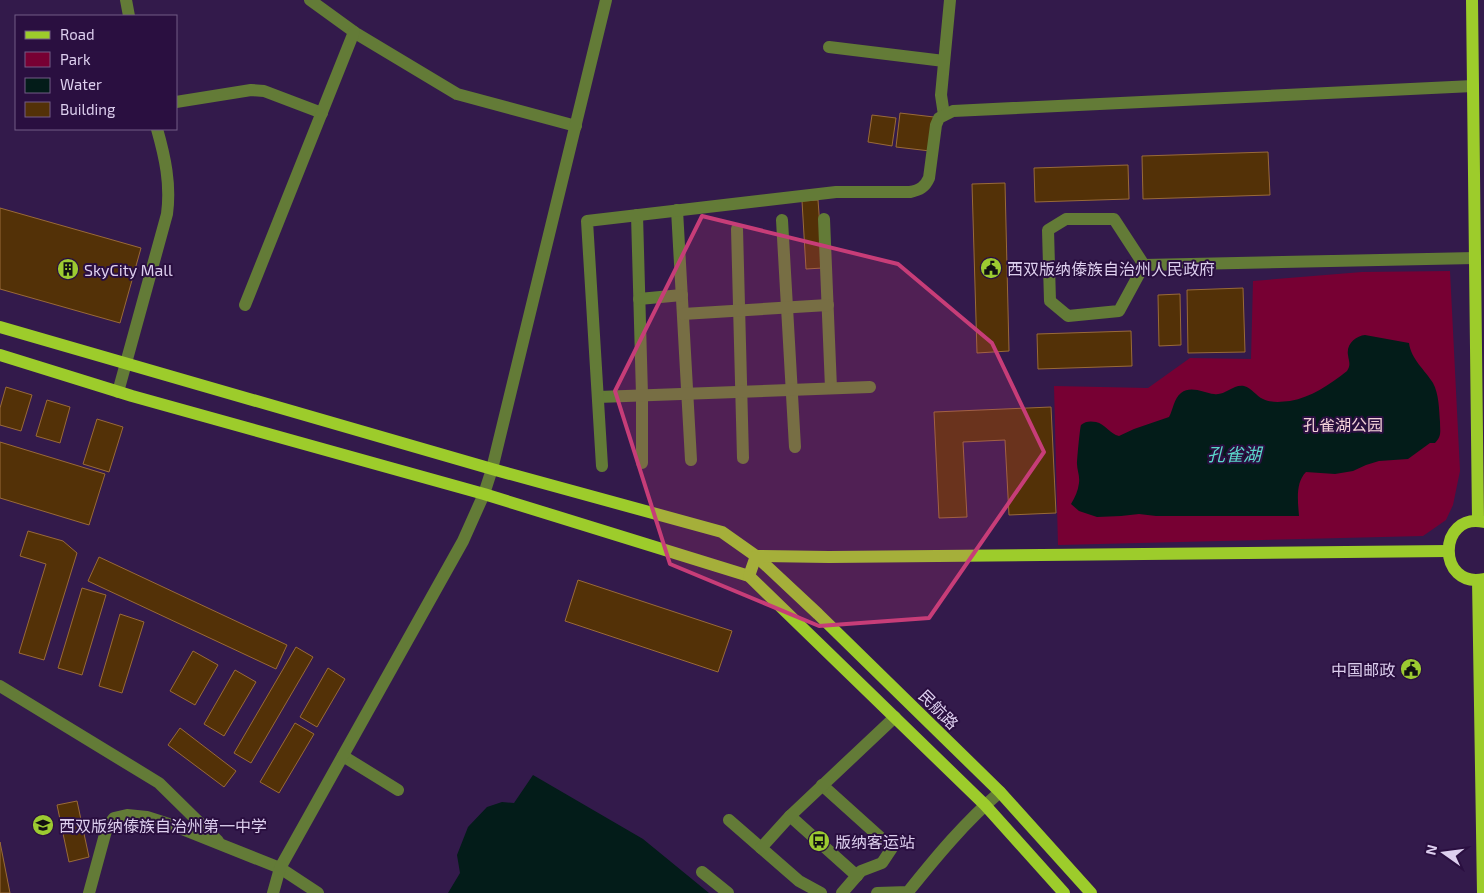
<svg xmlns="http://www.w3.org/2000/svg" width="1484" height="893" font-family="'Exo 2','Noto Sans SC',sans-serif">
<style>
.green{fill:#703}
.water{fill:#031c19}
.building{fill:#533107;stroke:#996a38}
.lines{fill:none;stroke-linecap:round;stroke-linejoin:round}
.minor{stroke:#637b37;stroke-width:12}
.major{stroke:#9dcc2b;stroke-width:12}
.marked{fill:#c73d78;fill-opacity:0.2;stroke:#c73d78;stroke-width:4;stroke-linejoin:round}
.labels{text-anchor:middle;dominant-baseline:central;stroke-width:4;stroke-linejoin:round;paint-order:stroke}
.poi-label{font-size:16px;fill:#ddcfee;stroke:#2a0f40;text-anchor:start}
.park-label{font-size:16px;fill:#f4d3d9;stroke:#2a0f40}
.street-label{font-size:16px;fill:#ddcfee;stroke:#2a0f40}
.water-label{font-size:18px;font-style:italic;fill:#5bd8ca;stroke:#2a0f40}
</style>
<rect width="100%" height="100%" fill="#331a4b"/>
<polygon class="green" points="1450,271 1460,471 1453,505 1446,520 1423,536 1058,545 1054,386 1148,388 1190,358 1251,359 1253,281 1362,272"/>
<g class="water">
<path d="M1365 335 1409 343C1411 359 1425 370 1433 383 1439 394 1439 409 1440 422 1440 431 1442 436 1435 443H1430L1408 459 1379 461 1366 465 1353 471 1335 474 1306 472C1295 483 1298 502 1299 516H1156L1139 514 1121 516 1097 517 1079 511 1071 504C1075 497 1078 491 1079 483 1080 476 1077 470 1077 464 1077 459 1080 427 1081 425 1085 421 1091 421 1096 422 1105 424 1110 434 1119 436L1134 429 1169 417C1173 410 1174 398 1181 393 1191 385 1204 393 1214 394 1225 396 1233 384 1244 386 1252 388 1256 396 1263 399 1271 403 1281 402 1290 401 1312 397 1329 385 1347 371 1351 365 1349 362 1348 355 1346 344 1356 336 1365 335Z"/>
<polygon points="533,775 643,839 709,893 448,893 460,873 457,855 468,827 487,807 502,802 514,803"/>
</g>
<g class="building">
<polygon points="900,113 934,117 930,151 896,147"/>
<polygon points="872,115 896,118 892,146 868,142"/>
<polygon points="1268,152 1270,195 1143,199 1142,156"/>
<polygon points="1128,165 1129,199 1035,202 1034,168"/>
<polygon points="1005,183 1009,351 977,353 972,184"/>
<polygon points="818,200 823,268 806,269 802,201"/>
<polygon points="0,208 141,248 120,323 0,289"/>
<polygon points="1243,288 1245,352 1188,353 1187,290"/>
<polygon points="1180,294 1181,345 1159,346 1158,295"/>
<polygon points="1131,331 1132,366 1038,369 1037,334"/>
<polygon points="6,387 32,395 21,431 0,425 0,408"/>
<polygon points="47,400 70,407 60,443 36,436"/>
<polygon points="1051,407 1056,513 1009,515 1005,440 963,442 967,517 939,518 934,412"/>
<polygon points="97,419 123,427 109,472 83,464"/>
<polygon points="0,442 105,474 89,525 0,498"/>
<polygon points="28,531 63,541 77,553 44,660 19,653 46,564 20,556"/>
<polygon points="99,557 287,645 276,669 88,581"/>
<polygon points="578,580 732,631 718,672 565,621"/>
<polygon points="82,588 106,595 82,675 58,668"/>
<polygon points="120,614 144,622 122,693 99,686"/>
<polygon points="296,647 313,657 251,763 234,753"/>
<polygon points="193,651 218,665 195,705 170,691"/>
<polygon points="328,668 345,679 317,727 300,717"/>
<polygon points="235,670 256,682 224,736 204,724"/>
<polygon points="295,723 314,734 279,793 260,782"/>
<polygon points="180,728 236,771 224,787 168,745"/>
<polygon points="77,801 89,857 69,862 57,805"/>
<polygon points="0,842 10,893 0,893"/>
</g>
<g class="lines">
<g class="minor">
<polyline points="126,0 129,16"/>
<polyline points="310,0 357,34 457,94 576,126"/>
<polyline points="829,47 944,61"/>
<polyline points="176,102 251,90 264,91 322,113"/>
<polyline points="944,115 941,95 950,0"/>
<polyline points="677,210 691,460"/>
<polyline points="637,215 642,395 642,463"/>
<polyline points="824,219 831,388"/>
<polygon points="1066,219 1114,219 1144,265 1119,311 1068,316 1050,301 1048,230"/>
<polyline points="782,220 795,447"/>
<polyline points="737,229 743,458"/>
<polyline points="1144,265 1475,258"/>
<polyline points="639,299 682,295"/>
<polyline points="245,305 354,32"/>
<polyline points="683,314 828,305"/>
<path d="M118 392 167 214C171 184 165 157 157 129"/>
<polyline points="598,397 870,387"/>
<path d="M602 466 587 221 836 192H910C920 190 925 187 929 178L936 125 939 118 953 111 1473 86"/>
<polyline points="0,686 159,783 218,841"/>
<polyline points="343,756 398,790"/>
<polyline points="822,785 892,848 882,863 861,871 842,893"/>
<polyline points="790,816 857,876"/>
<polyline points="729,820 799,881 821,893"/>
<polyline points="761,848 790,816 895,717"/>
<polyline points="702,872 728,893"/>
<polyline points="89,893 107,827 114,818 127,815 147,817 172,825 280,868 318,893"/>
<polyline points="273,893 280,868 463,541 484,494 492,469 606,0"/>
<path d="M877 893 908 892C936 857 965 822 1000 792"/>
</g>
<g class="major">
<polyline points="1472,0 1478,521"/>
<polyline points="0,327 492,469 722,532 756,556 818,614 1000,792 1091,893"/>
<polyline points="0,355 132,396 484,494 749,576 985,805 1064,893"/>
<path d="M1484 522C1437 512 1437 589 1484 579"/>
<polyline points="749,576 756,556 829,557 1448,551"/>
<polyline points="1478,580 1483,893"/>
</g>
</g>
<path class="marked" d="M702 216 898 264 992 343 1044 452 929 618 819 626 670 564 615 391Z"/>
<defs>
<g id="civic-disc" transform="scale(1.125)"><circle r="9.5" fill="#9cca31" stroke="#2a0f40"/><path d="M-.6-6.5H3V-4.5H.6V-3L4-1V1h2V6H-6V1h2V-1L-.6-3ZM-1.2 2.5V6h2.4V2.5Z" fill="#111"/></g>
<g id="building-disc" transform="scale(1.125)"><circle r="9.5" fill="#9cca31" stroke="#2a0f40"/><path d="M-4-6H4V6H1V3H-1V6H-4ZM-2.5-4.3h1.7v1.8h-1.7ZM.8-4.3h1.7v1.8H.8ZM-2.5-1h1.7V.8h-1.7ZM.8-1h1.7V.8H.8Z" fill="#111"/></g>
<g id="school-disc" transform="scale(1.125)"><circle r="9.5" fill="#9cca31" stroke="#2a0f40"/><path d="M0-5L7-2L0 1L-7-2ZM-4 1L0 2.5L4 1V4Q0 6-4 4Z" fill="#111"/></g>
<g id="bus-disc" transform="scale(1.125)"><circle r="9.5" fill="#9cca31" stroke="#2a0f40"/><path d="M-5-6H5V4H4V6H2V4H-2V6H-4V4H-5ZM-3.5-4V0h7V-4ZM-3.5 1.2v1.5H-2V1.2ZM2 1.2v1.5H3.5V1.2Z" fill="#111"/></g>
</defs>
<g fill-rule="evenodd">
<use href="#civic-disc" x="991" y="268"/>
<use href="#building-disc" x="68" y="269"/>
<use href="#civic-disc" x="1411" y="669"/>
<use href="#school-disc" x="43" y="825"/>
<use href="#bus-disc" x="819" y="841"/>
</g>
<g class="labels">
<g class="poi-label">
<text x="1007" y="268">西双版纳傣族自治州人民政府</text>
<text x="84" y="269">SkyCity Mall</text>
<text x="1395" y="669" text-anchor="end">中国邮政</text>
<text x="59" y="825">西双版纳傣族自治州第一中学</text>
<text x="835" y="841">版纳客运站</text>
</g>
<g class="park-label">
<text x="1343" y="424">孔雀湖公园</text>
</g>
<g class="street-label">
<text transform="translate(939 709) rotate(45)">民航路</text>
</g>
<g class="water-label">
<text x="1234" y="454">孔雀湖</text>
</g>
</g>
<rect x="15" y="15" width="162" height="115" fill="#2a0f40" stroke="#725c86"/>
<rect x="25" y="31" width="25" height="8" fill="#9dcc2b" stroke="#725c86"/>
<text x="60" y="40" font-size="15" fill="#ddcfee">Road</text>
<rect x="25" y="52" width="25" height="15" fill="#770033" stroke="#725c86"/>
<text x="60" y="65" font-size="15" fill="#ddcfee">Park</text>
<rect x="25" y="78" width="25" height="15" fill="#031c19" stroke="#725c86"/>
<text x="60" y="90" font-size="15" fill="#ddcfee">Water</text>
<rect x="25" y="102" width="25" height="15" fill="#533107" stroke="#725c86"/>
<text x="60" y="115" font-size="15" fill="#ddcfee">Building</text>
<g transform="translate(1444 853) rotate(284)" stroke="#2a0f40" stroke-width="4" paint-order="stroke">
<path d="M0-4L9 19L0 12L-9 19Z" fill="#ddcfee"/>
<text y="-8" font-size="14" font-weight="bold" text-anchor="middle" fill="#ddcfee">N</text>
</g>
</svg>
